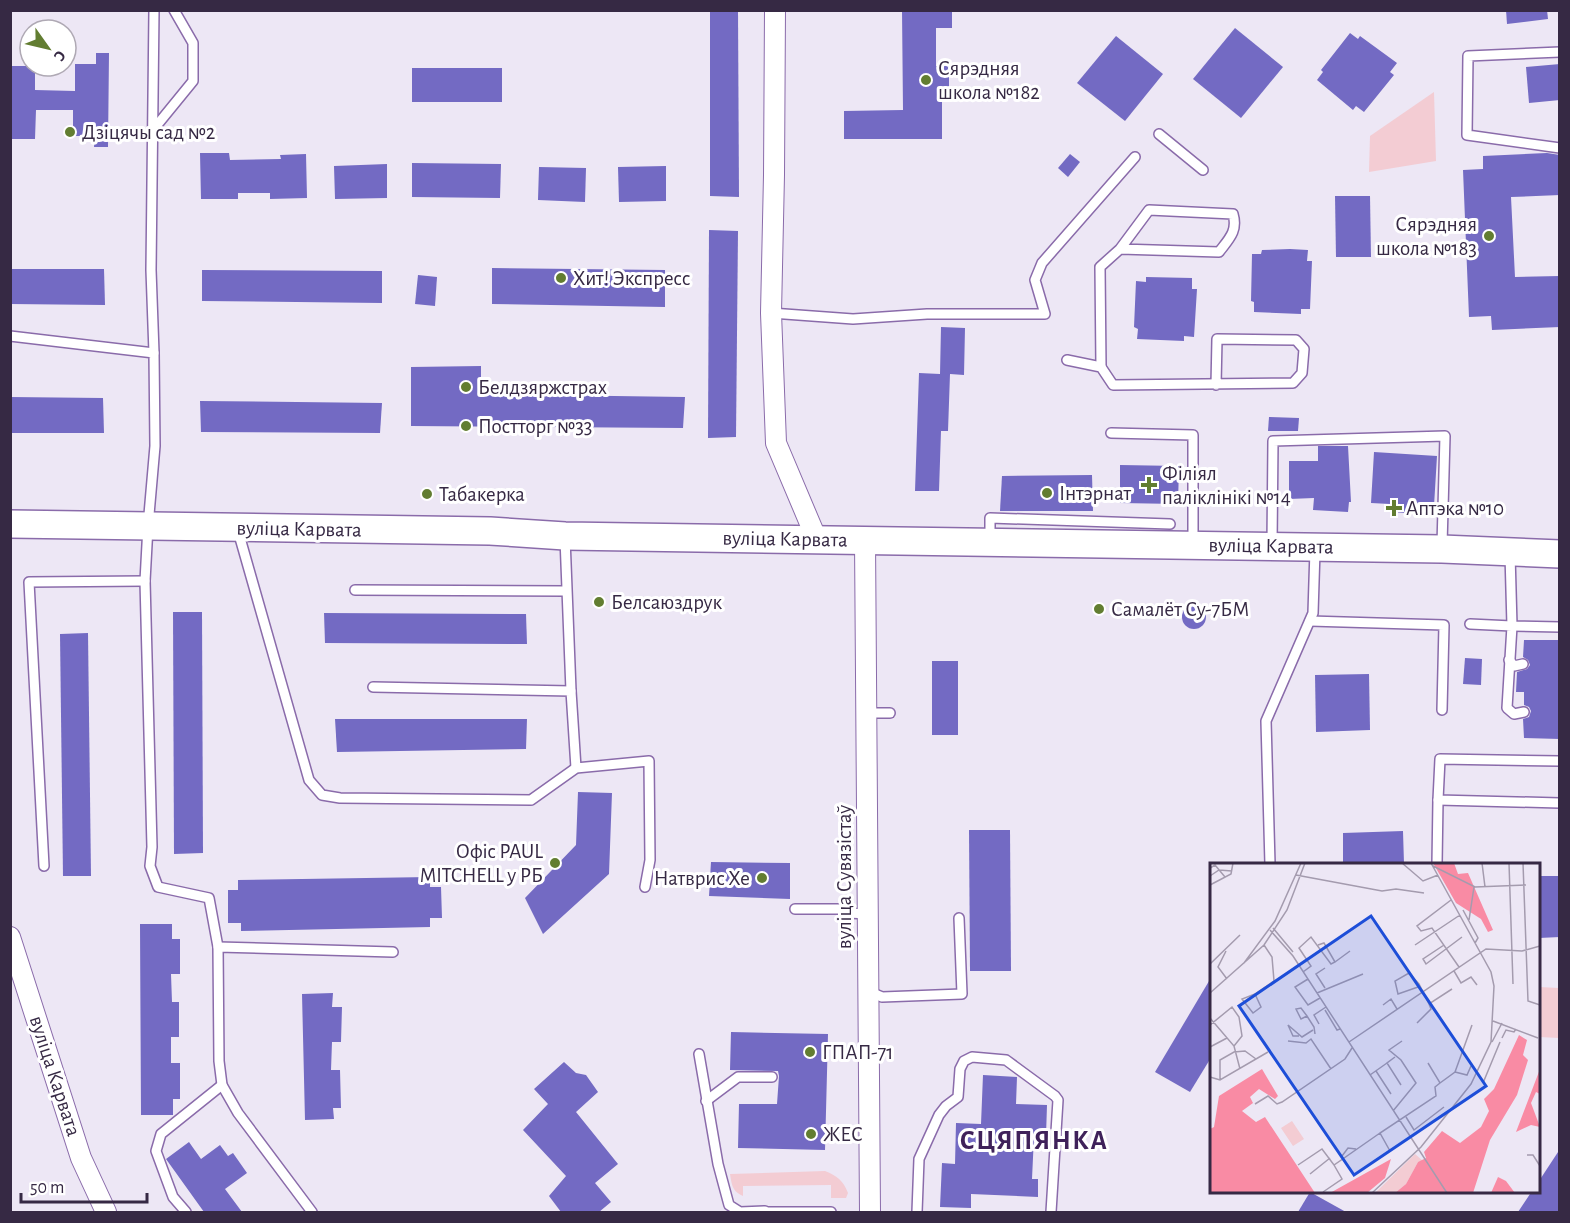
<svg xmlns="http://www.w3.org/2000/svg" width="1570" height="1223" font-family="'Alegreya Sans',sans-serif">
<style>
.green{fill:#f3ccd3}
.building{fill:#736ac3}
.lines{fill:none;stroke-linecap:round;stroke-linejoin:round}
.lane-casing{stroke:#8a6baa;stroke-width:12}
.street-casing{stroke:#8a6baa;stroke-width:22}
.secondary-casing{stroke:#8a6baa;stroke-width:30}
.lane{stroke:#fff;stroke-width:9}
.street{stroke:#fff;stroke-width:20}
.secondary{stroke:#fff;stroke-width:27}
.poi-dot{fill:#627d31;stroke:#fff;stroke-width:2}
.labels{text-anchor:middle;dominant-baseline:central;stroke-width:6;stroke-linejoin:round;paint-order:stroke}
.poi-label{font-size:21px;fill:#362944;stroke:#fff;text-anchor:start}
.street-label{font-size:21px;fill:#362944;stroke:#fff}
.district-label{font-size:27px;font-weight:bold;letter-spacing:1.5px;fill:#3f215a;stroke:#fff}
.inset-road{fill:none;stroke:#a49bae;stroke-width:1.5}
.view{fill:#1d4ed8;fill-opacity:0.15;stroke:#1d4ed8;stroke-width:3}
.inset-edge{fill:none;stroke:#362944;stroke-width:3}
</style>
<rect width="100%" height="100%" fill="#ede7f5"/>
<g class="green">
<polygon points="1434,92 1436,161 1369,172 1370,136"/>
<polygon points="1539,987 1559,988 1559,1038 1539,1037"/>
<path d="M825 1171C837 1176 843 1180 848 1193L846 1198H831V1185L743 1186V1196C732 1191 732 1185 730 1174Z"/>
</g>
<g class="building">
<polygon points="710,10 738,10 739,197 710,196"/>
<polygon points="902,10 952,10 952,28 936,28 936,66 949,66 949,96 942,96 942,139 844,139 844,111 903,110"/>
<polygon points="1506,10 1547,10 1548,19 1507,24"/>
<polygon points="1235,28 1283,67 1241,118 1193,79"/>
<polygon points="1350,33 1358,39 1360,36 1397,63 1390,72 1394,75 1364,112 1356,106 1353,110 1317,80 1323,72 1321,70"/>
<polygon points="1116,36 1163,74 1125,121 1077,83"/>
<polygon points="96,53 109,53 108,147 94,147 95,136 73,136 73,110 36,110 35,139 10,139 10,66 35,66 35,90 75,91 75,64 96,64"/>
<polygon points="1560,64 1560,100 1529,103 1526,67"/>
<rect x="412" y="68" width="90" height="34"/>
<polygon points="200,153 229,153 230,160 281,159 280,155 306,154 307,198 270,199 270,193 238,193 238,199 201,199"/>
<polygon points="1547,153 1560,155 1560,195 1511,197 1515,277 1560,276 1560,327 1492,330 1491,316 1469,317 1463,170 1483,169 1483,156"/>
<polygon points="1070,154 1080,162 1068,177 1058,168"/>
<polygon points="412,163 501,164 500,198 412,197"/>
<polygon points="387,164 387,198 335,199 334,166"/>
<polygon points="666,166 666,201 619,202 618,167"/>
<polygon points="539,167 586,168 585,202 538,200"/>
<polygon points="1335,196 1370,196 1371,257 1336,257"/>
<polygon points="709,230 738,231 736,437 708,438"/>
<polygon points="1290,249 1308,250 1307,261 1312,261 1310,309 1301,309 1301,314 1254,312 1254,302 1251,301 1252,254 1261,254 1262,250"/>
<polygon points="492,268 665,270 665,307 492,304"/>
<polygon points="10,269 104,269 105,305 10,304"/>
<polygon points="202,270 382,271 382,303 202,301"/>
<polygon points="418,275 437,277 435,306 415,304"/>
<polygon points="1146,277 1192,278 1192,289 1197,289 1194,337 1184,336 1184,341 1137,339 1138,329 1134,327 1136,281 1146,282"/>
<polygon points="941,327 965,328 964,375 950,374 948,431 941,431 939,491 915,491 919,373 940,374"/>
<polygon points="481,366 481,394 685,397 683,428 411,426 411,367"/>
<polygon points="10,397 103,398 104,433 10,433"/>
<polygon points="200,401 382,403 380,433 201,432"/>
<polygon points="1269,417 1299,418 1298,431 1268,431"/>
<polygon points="1318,446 1348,446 1351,502 1349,502 1348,512 1313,510 1314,498 1289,499 1289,461 1318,461"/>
<polygon points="1374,452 1437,456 1434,506 1425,506 1425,514 1390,512 1390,504 1371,503"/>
<polygon points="1120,465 1179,466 1178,504 1120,503"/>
<polygon points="1092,475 1093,511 1000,511 1002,476"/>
<circle cx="1194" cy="617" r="12"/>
<polygon points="173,612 202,612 203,853 174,854"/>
<polygon points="324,613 526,614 527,644 325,643"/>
<polygon points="88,633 91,876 63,876 60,634"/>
<polygon points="1524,640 1560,640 1560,739 1524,738 1523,719 1529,717 1531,711 1529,707 1524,705 1524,692 1516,692 1517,672 1527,669 1530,665 1528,660 1523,657"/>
<polygon points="1465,658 1482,659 1481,685 1463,684"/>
<rect x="932" y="661" width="26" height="74"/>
<polygon points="1369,674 1370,730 1316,732 1315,675"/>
<polygon points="335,719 527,719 526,749 337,752"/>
<polygon points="578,792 612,793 609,874 543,934 525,898 576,845"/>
<polygon points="969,830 1010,830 1011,971 970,971"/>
<polygon points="1403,831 1404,864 1343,864 1343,833"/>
<polygon points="711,862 790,863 790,899 709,896"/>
<polygon points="1539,876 1560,876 1560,937 1539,938"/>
<polygon points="430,877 430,887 441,887 442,918 430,918 430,927 241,931 241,923 228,923 228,890 238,890 238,880"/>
<polygon points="140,924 172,924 172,939 180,939 180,974 171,974 172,1002 179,1002 179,1037 171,1037 171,1063 180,1063 180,1099 173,1099 173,1115 141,1115"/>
<polygon points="1212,976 1212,1056 1190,1092 1155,1072"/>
<polygon points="333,993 332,1007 342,1007 341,1042 332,1042 331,1070 340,1070 341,1108 333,1108 334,1119 305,1120 302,994"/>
<polygon points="731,1032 828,1034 825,1150 738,1148 739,1104 777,1104 779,1076 778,1071 730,1070"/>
<polygon points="564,1062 576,1073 586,1075 598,1092 576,1112 618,1164 595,1183 611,1202 599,1212 561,1212 549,1196 566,1176 523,1130 548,1104 534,1089"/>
<polygon points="983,1075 1017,1077 1016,1104 1047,1105 1046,1136 1034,1136 1032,1179 1038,1179 1038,1197 971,1194 971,1208 940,1207 942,1163 955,1164 956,1123 981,1124"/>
<polygon points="189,1142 201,1159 220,1145 228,1156 233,1153 247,1173 225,1189 242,1212 204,1212 166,1159"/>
<polygon points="1560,1149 1560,1212 1518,1212 1532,1191 1539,1191 1539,1181"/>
<polygon points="1310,1192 1346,1212 1298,1212"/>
</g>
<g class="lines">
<g class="lane-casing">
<g id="lane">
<polyline points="1560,52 1468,56 1467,135 1560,148"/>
<polyline points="153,130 193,81 193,43 174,10"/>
<polyline points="1159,134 1203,170"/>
<polyline points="771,313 853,319 927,314 1045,314 1035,280 1042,263 1135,157"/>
<polyline points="10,336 154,353 155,446 148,526 145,581 152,847 150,866 158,887 209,898 218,947"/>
<polyline points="154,353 151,270 154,10"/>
<polyline points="1067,360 1101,367 1113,385 1293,383 1302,373 1304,349 1296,340 1217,339 1216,385"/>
<path d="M1101 367 1100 267 1120 249 1219 252C1229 239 1238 231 1233 214L1149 210 1120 249"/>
<polyline points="1111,433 1193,435 1193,543"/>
<polyline points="238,531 309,780 322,795 340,798 531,800 576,768 649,761 650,860 645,887"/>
<polyline points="565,538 571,691"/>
<polyline points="990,540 990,518 1170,524"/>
<polyline points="1272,544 1273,441 1445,436 1442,545"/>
<polyline points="1510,554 1512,626 1560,627"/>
<polyline points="355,590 566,591"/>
<polyline points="1310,621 1444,625 1442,710"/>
<polyline points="1470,624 1512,626 1507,708 1514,714 1524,712"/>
<polyline points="1509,660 1514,666 1523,664"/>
<polyline points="373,687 571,691 576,768"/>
<polyline points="866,713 890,713"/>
<polyline points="1560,761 1440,759 1438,800 1560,803"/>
<polyline points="1270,864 1266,721 1313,613 1315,550"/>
<polyline points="1437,864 1438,800"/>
<polyline points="44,866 29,582 145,581"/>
<polyline points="795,909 839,909 848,913 868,914"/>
<polyline points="868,991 882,997 962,994 959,918"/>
<polyline points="699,1054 718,1164 729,1205 740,1212 765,1211"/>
<polyline points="706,1101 738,1077 772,1077"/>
<polyline points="186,1212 173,1197 156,1151 161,1134 222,1085"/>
<polyline points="312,1212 238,1113 222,1085 219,1061 218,947 393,952"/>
<polyline points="765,1212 831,1212"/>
<polyline points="917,1212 919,1159 939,1115 946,1106 958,1097 960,1069 964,1061 972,1057 1006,1060 1055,1096 1058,1100 1051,1212"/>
</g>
</g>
<g class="street-casing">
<g id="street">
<polyline points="775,10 774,175 771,313 776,443 817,540"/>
<polyline points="865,540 870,1212"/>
<polyline points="10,937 81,1158 106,1212"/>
</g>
</g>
<g class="secondary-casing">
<polyline id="secondary" points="10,524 490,531 565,536 1442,549 1560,554"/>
</g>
<use href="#lane" class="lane"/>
<use href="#street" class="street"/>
<use href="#secondary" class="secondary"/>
</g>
<g class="poi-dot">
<circle cx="926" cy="80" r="6"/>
<circle cx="70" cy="132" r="6"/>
<circle cx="1489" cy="236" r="6"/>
<circle cx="561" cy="278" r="6"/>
<circle cx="466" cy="387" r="6"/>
<circle cx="466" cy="426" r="6"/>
<path d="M1146 476h6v6h6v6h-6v6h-6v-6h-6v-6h6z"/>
<circle cx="1047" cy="493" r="6"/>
<circle cx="427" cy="494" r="6"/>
<path d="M1391 499h6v6h6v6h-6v6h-6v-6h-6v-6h6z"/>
<circle cx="599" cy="602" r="6"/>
<circle cx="1099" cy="609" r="6"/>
<circle cx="555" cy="863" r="6"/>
<circle cx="762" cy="878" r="6"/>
<circle cx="810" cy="1052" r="6"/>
<circle cx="811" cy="1134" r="6"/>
</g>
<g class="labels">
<g class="poi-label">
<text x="938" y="68">Сярэдняя<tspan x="938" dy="24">школа №182</tspan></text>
<text x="82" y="132">Дзіцячы сад №2</text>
<text x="1477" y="224" text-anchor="end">Сярэдняя<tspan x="1477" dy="24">школа №183</tspan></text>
<text x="573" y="278">Хит! Экспресс</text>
<text x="478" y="387">Белдзяржстрах</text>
<text x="478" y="426">Постторг №33</text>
<text x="1162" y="473">Філіял<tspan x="1162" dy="24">паліклінікі №14</tspan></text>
<text x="1059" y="493">Інтэрнат</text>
<text x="439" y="494">Табакерка</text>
<text x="1406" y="508">Аптэка №10</text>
<text x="611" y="602">Белсаюздрук</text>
<text x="1111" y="609">Самалёт Су-7БМ</text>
<text x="543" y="851" text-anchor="end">Офіс PAUL<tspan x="543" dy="24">MITCHELL у РБ</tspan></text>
<text x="750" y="878" text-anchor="end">Натврис Хе</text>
<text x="822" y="1052">ГПАП-71</text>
<text x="823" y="1134">ЖЕС</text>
</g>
<g class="street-label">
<text transform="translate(299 529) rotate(1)">вуліца Карвата</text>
<text transform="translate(785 539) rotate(1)">вуліца Карвата</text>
<text transform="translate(1271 546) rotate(1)">вуліца Карвата</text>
<text transform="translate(844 877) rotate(-90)">вуліца Сувязістаў</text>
<text transform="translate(55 1076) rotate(72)">вуліца Карвата</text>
</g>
<g class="district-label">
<text x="1034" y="1140">СЦЯПЯНКА</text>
</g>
</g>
<g transform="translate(1210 863)">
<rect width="330" height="330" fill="#ede7f5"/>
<path d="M82 258 94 276 83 283 71 265ZM205 291 213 298 208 299 196 321 185 330H165Z" fill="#f3ccd3"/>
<path d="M223 0H244L248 11 258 10 283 67 278 69 271 56 246 40ZM309 172 317 177 313 192 318 197 307 232 280 277 263 330H185L196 321 208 299 216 295 214 289 232 268 250 280 271 264 279 248 274 236 284 226ZM52 206 68 233 65 236 49 226 40 234 43 240 32 248 46 259 55 254 105 330H0V266L4 264 9 233ZM330 206V231L326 229 321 240 330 264 321 262 306 269ZM181 296 175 315 157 330H120ZM288 314 296 318 305 330H281Z" fill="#f98ba4"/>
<path class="inset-road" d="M192 0 213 18 228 12M272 0 275 24M299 0 303 121M313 0 318 138 330 142M223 3 265 24 316 22M0 5 5 2 15 14M86 12 172 28 186 26 214 30M0 13 9 7 22 8M0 22 21 11 23 0M241 37 207 63 211 68 222 65 249 104M253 47 268 75 265 80M259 57 264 24M63 65 83 89M60 67 83 93 237 330M205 82 250 52M234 82 213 96 216 101 252 74M16 88 8 104 17 116M125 99 140 88M34 100 65 58 91 0M0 101 30 72M115 105 106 111 115 125M244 108 251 120 261 114 267 122M93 109 101 103 89 85 101 74 121 101 125 99 114 80 108 82M98 116 85 124 98 142 110 135M208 124 188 131 185 118 199 110 209 121 219 141 242 126M0 130 54 82 77 47 95 0M107 130 153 111M45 131 32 136 43 150 51 144 45 131 64 118 62 94 54 82M173 142 181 136 187 146M115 147 127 167 130 166M97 153 91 156 86 146 91 145 97 153 104 164 105 171M0 155 24 183 30 206M283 158 328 175M207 160 221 146 219 141M109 161 104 152 116 144M0 162 22 144 29 154 32 173 24 183M89 173H83L78 162 92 174 103 167M292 175 296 167 304 169 306 166M78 178 96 180 101 176 121 206M139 179 276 86 312 88 330 83M282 179 292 160M0 184 17 175M185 194 177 200 191 222M218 200 230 220 245 209 262 162M166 208 181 231M245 209 257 212 261 203M160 212 177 200M0 214 10 217 58 189M10 217V197L24 189 35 188 46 196M273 220 290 179M45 241 58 233 67 241 72 239 135 196 142 185M183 248 206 220 191 197 179 187 192 178M196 254 204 267 234 244M180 288 170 270 226 233 225 224 230 220M317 292H323L330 303M132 293 138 285 146 286M88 302 112 286 124 302 170 270M100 311 120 295M113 329 132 316 124 302M162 330 211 284 261 221 281 179 284 123 281 109 221 0"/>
<path class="view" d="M161 53 276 223 144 312 29 143Z"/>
<rect width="330" height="330" class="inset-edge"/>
</g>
<rect width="1570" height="1223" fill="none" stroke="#362944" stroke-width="24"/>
<g transform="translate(48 48) rotate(124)"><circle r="28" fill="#ffffff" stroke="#afa9b4" stroke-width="1.5"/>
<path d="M0-4.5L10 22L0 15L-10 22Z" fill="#627d31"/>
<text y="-9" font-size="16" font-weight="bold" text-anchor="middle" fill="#362944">С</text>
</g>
<path d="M21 1193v9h126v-9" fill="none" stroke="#362944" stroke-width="3"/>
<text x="30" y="1193" font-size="18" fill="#362944" stroke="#ffffff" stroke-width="4.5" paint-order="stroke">50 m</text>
</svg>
